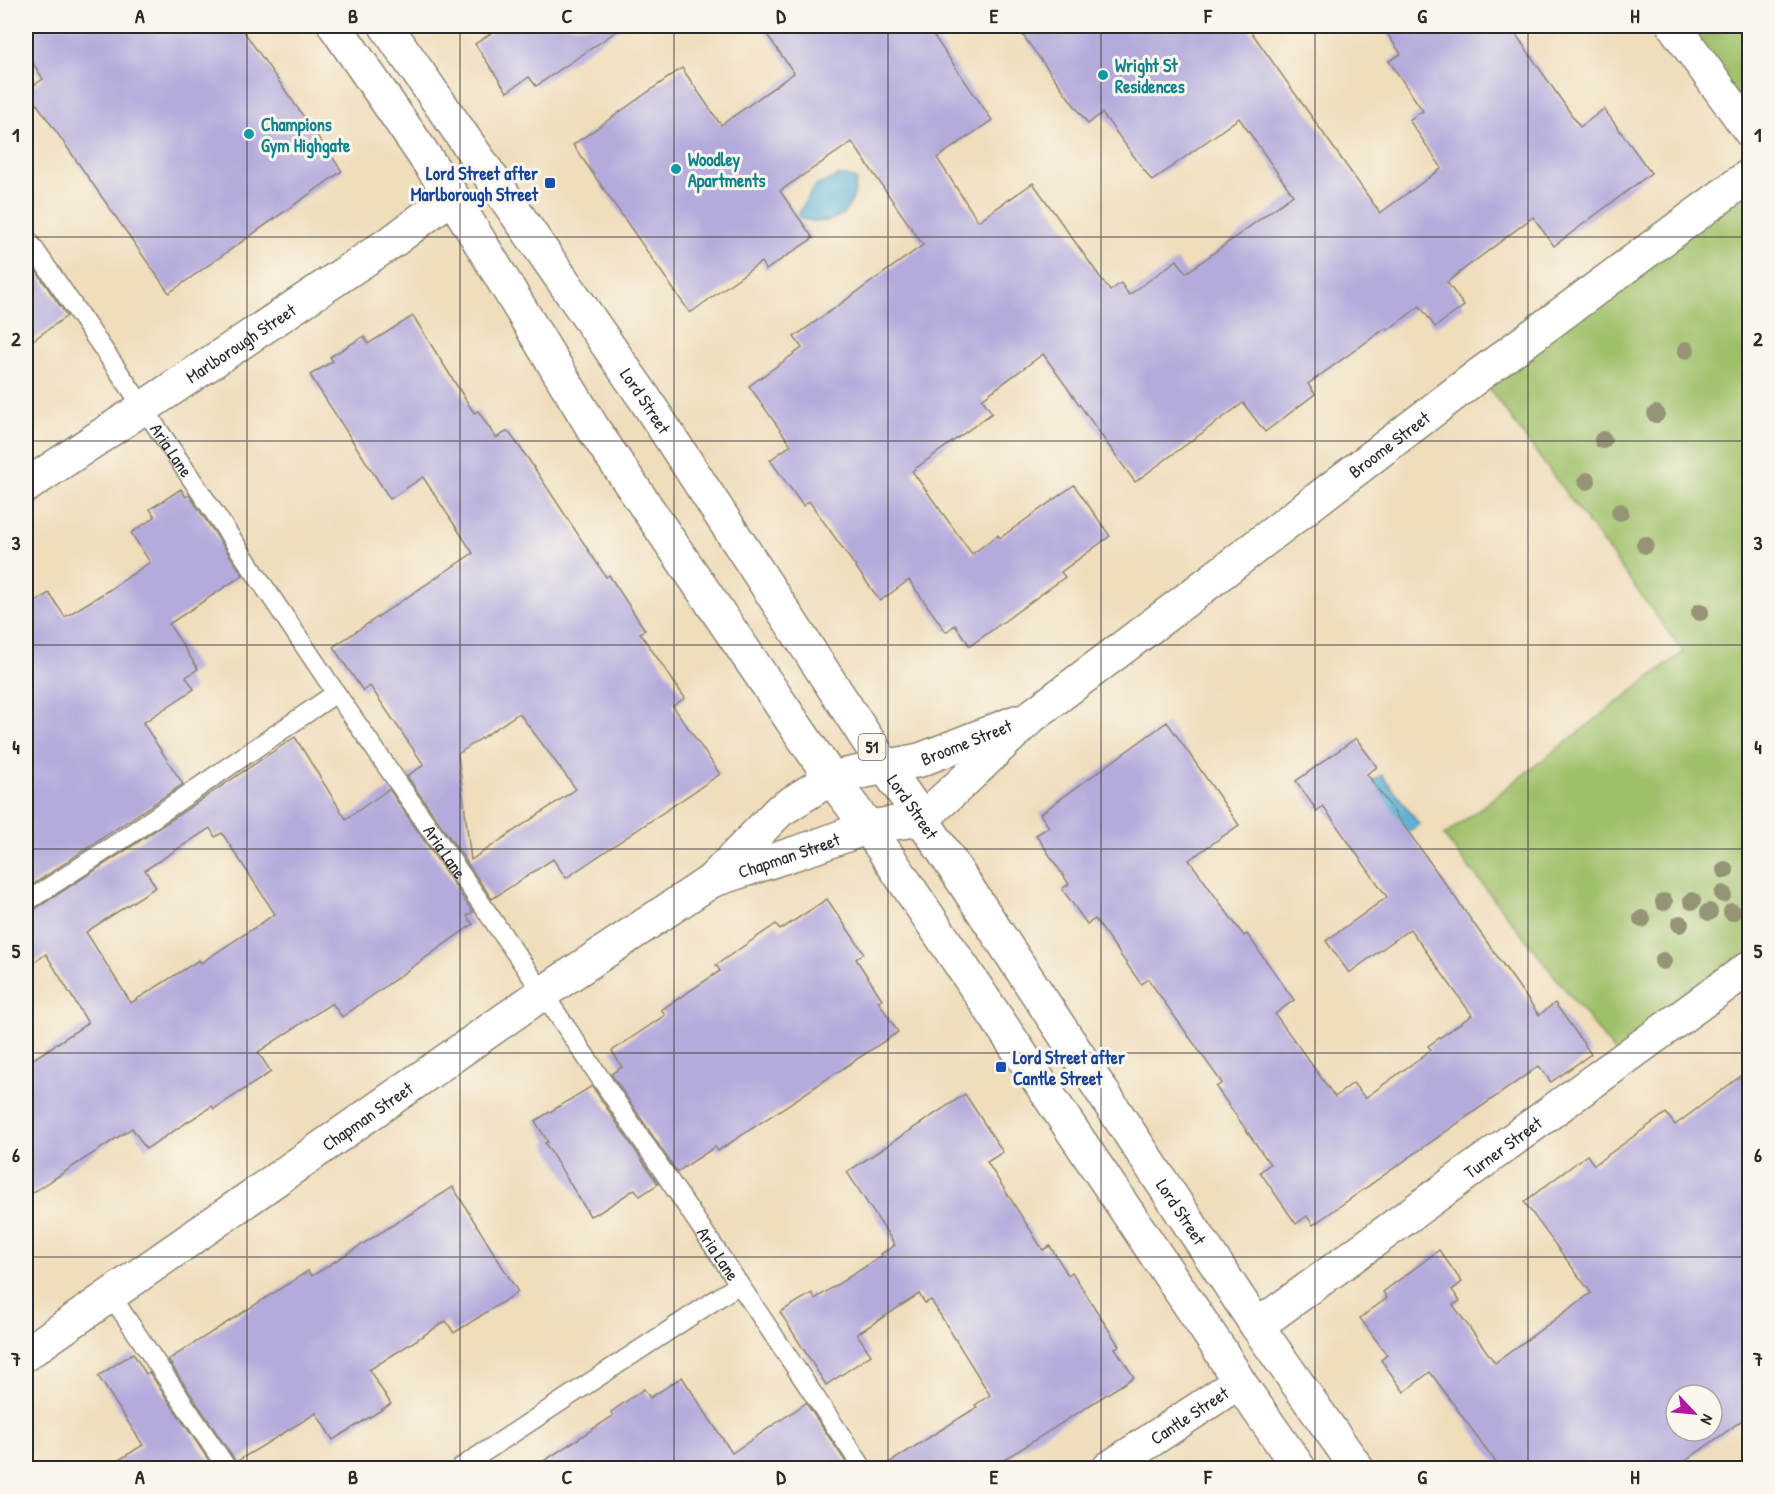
<svg xmlns="http://www.w3.org/2000/svg" width="1775" height="1494" font-family="'Patrick Hand',sans-serif">
<style>
.green{fill:#9fc069;stroke:#65764a;stroke-width:1.5}
.water{fill:#5bb2d8;stroke:#436e82;stroke-width:1.5}
.building{fill:#b4aadc;fill-rule:evenodd}
.lines{fill:none;stroke-linecap:round;stroke-linejoin:round}
.service-casing{stroke:#8d8473;stroke-width:21}
.minor-casing{stroke:#8d8473;stroke-width:36}
.primary-casing{stroke:#8d8473;stroke-width:36}
.service{stroke:#fff;stroke-width:18}
.minor{stroke:#fff;stroke-width:33}
.primary{stroke:#fff;stroke-width:33}
.tree{fill:#969476}
.grid{fill:none;stroke:#2b2b2b;stroke-width:1.5;stroke-opacity:0.55}
.culture-dot{fill:#0f9aa8;stroke:#fbf7ec;stroke-width:2}
.transit-dot{fill:#1a4fb4;stroke:#fbf7ec;stroke-width:2}
.labels{text-anchor:middle;dominant-baseline:central;stroke-width:6;stroke-linejoin:round;paint-order:stroke}
.shield{fill:#fbf7ec;stroke:#696865;stroke-width:1.5}
.shield-label{font-size:16px;font-weight:bold;fill:#2b2b2b}
.culture-label{font-size:18px;font-weight:bold;fill:#0d838f;stroke:#fbf7ec;text-anchor:start}
.transit-label{font-size:18px;font-weight:bold;fill:#164399;stroke:#fbf7ec;text-anchor:end}
.street-label{font-size:18px;fill:#2b2b2b;stroke:#fbf7ec}
.neatline{fill:none;stroke:#2b2b2b;stroke-width:2}
.grid-label{font-size:20px;text-anchor:middle;font-weight:bold;fill:#2b2b2b}
</style>
<rect width="100%" height="100%" fill="#fbf7ec"/>
<filter id="ink" filterUnits="userSpaceOnUse"><feTurbulence type="fractalNoise" baseFrequency=".0167" numOctaves="2"/><feDisplacementMap in="SourceGraphic" scale="12" xChannelSelector="R" yChannelSelector="G"/><feConvolveMatrix kernelMatrix="1 2 1 2 8 2 1 2 1" color-interpolation-filters="sRGB"/></filter>
<filter id="wash" filterUnits="userSpaceOnUse"><feTurbulence type="fractalNoise" baseFrequency=".008" numOctaves="4" result="noise"/><feDisplacementMap in="SourceGraphic" scale="24" xChannelSelector="R" yChannelSelector="G"/><feGaussianBlur stdDeviation="1.35" result="paint"/><feColorMatrix in="noise" values="0 0 0 0 0 0 0 0 0 0 0 0 0 0 0 0 0 1.4 0 .05"/><feComposite in="paint" operator="in"/></filter>
<g filter="url(#wash)">
<rect width="100%" height="100%" fill="#efddbb"/>
<g class="green">
<polygon points="1674,26 1749,26 1749,131"/>
<polygon points="1749,175 1749,966 1621,1060 1444,836 1683,652 1479,375"/>
</g>
<g class="water">
<path d="M838 176H848L856 179C855 213 834 228 802 219L799 213 814 187Z"/>
<polygon points="1382,775 1419,824 1401,838 1364,787"/>
</g>
<g id="blocks">
<g class="building">
<polygon points="26,26 240,26 342,171 169,293 27,90 43,79 26,52"/>
<polygon points="502,26 624,26 536,86 529,77 507,92 475,44"/>
<polygon points="761,26 927,26 992,120 937,158 978,221 1033,183 1110,291 1121,283 1129,295 1177,260 1186,273 1293,195 1239,118 1152,181 1102,113 1088,124 1016,26 1247,26 1380,213 1442,168 1409,120 1423,111 1389,61 1401,54 1382,26 1510,26 1580,127 1604,109 1651,173 1554,246 1533,217 1447,282 1464,306 1435,327 1420,306 1388,330 1386,328 1308,384 1315,394 1265,432 1243,403 1135,482 1043,354 982,399 992,413 912,471 972,554 998,535 1000,538 1074,485 1110,536 1061,572 1065,577 970,646 955,625 946,632 909,580 880,601 809,501 803,506 770,460 791,445 749,386 802,348 794,337 923,245 852,142 780,191 813,238 766,270 761,262 690,313 573,145 682,68 721,125 794,73"/>
<polygon points="26,256 67,316 26,345"/>
<path d="M413 316 474 413 478 411 496 438 508 431 529 460 606 577 609 575 645 630 640 633 685 698 673 706 720 774 566 878 553 859 492 899 407 776 424 765 370 686 363 691 333 647 473 553 423 477 390 499 310 375 333 361 330 357 364 336 368 344ZM519 713 576 789 471 860 458 754Z"/>
<polygon points="181,489 186,497 189,495 243,575 169,624 198,669 186,677 194,689 143,723 183,784 26,889 26,608 49,593 65,617 109,590 150,562 131,533 155,517 150,509"/>
<polygon points="1167,722 1239,825 1189,860 1244,936 1247,934 1294,1000 1275,1014 1335,1097 1353,1083 1365,1098 1431,1050 1428,1046 1472,1015 1410,929 1349,973 1326,941 1387,897 1323,806 1317,811 1296,781 1356,738 1377,767 1367,774 1539,1015 1555,1003 1591,1054 1551,1082 1539,1066 1313,1225 1307,1216 1296,1224 1260,1172 1270,1164 1216,1087 1222,1083 1148,979 1141,984 1095,919 1087,924 1062,889 1069,884 1036,835 1049,827 1040,814"/>
<path d="M295 737 346 819 389 789 473 912 467 916 473 924 342 1017 332 1003 258 1052 271 1072 214 1109 212 1106 146 1149 132 1128 26 1197V1064L88 1023 46 954 26 968V913L32 911 126 850ZM210 828 215 837 222 833 275 914 201 963 199 960 131 1003 86 932 156 887 145 870Z"/>
<polygon points="827,899 864,953 856,959 882,999 878,1001 898,1032 718,1151 715,1147 677,1172 611,1074 622,1067 612,1051 665,1015 661,1010 720,971 716,965 776,924 780,930"/>
<path d="M1749 1070V1415L1676 1468H1500L1430 1372 1404 1392 1381 1360 1387 1355 1360 1318 1387 1298 1383 1292 1439 1250 1462 1282 1452 1290 1460 1301 1453 1305 1495 1363 1591 1293 1524 1202 1587 1155 1594 1165 1666 1113 1675 1125ZM1676 1395H1712V1431H1676Z"/>
<polygon points="592,1086 658,1184 640,1196 635,1189 597,1214 596,1213 590,1216 545,1143 548,1142 535,1121"/>
<polygon points="965,1094 1003,1152 987,1162 1043,1250 1050,1246 1068,1275 1072,1272 1119,1346 1115,1348 1134,1377 991,1468 881,1468 977,1407 975,1405 990,1395 931,1300 925,1303 919,1294 857,1334 871,1355 826,1385 780,1312 812,1293 815,1299 882,1256 881,1254 895,1245 847,1172"/>
<polygon points="453,1187 518,1292 454,1333 446,1321 369,1370 391,1404 333,1440 316,1413 236,1462 168,1360 308,1271 312,1276"/>
<polygon points="133,1353 146,1374 149,1372 214,1468 106,1468 143,1445 98,1376"/>
<polygon points="682,1377 732,1453 806,1403 850,1468 533,1468 613,1416 611,1412 644,1389 650,1398"/>
</g>
</g>
</g>
<g filter="url(#ink)">
<use href="#blocks" fill-opacity="0" stroke="#8d8473" stroke-width="1.5"/>
<g class="lines">
<g class="service-casing">
<g id="service">
<path id="s1" d="M26 237 143 407 336 693 543 993 863 1468"/>
<polyline points="26,902 120,841 336,693"/>
<polyline points="110,1294 227,1468"/>
<polyline points="460,1468 738,1285"/>
</g>
</g>
<g class="minor-casing">
<g id="minor">
<polyline points="1674,26 1750,131"/>
<path id="s2" d="M26 486 396 239 452 196"/>
<path id="s3" d="M711 881 817 846 868 827 922 819 964 781 1032 716 1186 600 1479 375 1750 175"/>
<path id="s4" d="M1257 1326 1750 967"/>
<path id="s5" d="M26 1354 543 993 711 881 779 811 831 778 920 760 1016 722"/>
<path id="s6" d="M1109 1468 1239 1382"/>
</g>
</g>
<g class="primary-casing">
<g id="primary">
<polyline points="335,26 452,196 594,430 831,778 868,827 1220,1350 1239,1382 1299,1468"/>
<path id="s7" d="M386 26 643 396 886 768 922 819 1257 1326 1357 1468"/>
</g>
</g>
<use href="#service" class="service"/>
<use href="#minor" class="minor"/>
<use href="#primary" class="primary"/>
</g>
<g class="tree">
<circle cx="1686" cy="350" r="9"/>
<circle cx="1656" cy="414" r="9"/>
<circle cx="1603" cy="440" r="9"/>
<circle cx="1587" cy="481" r="9"/>
<circle cx="1620" cy="512" r="9"/>
<circle cx="1645" cy="545" r="9"/>
<circle cx="1700" cy="612" r="9"/>
<circle cx="1725" cy="870" r="9"/>
<circle cx="1723" cy="894" r="9"/>
<circle cx="1692" cy="901" r="9"/>
<circle cx="1664" cy="902" r="9"/>
<circle cx="1709" cy="912" r="9"/>
<circle cx="1732" cy="912" r="9"/>
<circle cx="1642" cy="919" r="9"/>
<circle cx="1680" cy="924" r="9"/>
<circle cx="1663" cy="961" r="9"/>
</g>
</g>
<path class="grid" d="M247 26V1468M460 26V1468M674 26V1468M888 26V1468M1101 26V1468M1315 26V1468M1528 26V1468M26 237H1750M26 441H1750M26 645H1750M26 849H1750M26 1053H1750M26 1257H1750"/>
<g class="culture-dot">
<circle cx="1103" cy="75" r="6"/>
<circle cx="249" cy="134" r="6"/>
<circle cx="676" cy="169" r="6"/>
</g>
<g class="transit-dot">
<rect x="544" y="177" width="12" height="12" rx="3"/>
<rect x="995" y="1061" width="12" height="12" rx="3"/>
</g>
<g class="labels">
<rect class="shield" x="858.5" y="734" width="27" height="26" rx="4.5"/>
<g class="shield-label">
<text x="872" y="747">51</text>
</g>
<g class="culture-label">
<text x="1115" y="65">Wright St<tspan x="1115" dy="21">Residences</tspan></text>
<text x="261" y="124">Champions<tspan x="261" dy="21">Gym Highgate</tspan></text>
<text x="688" y="159">Woodley<tspan x="688" dy="21">Apartments</tspan></text>
</g>
<g class="transit-label">
<text x="538" y="173">Lord Street after<tspan x="538" dy="21">Marlborough Street</tspan></text>
<text x="1013" y="1057" text-anchor="start">Lord Street after<tspan x="1013" dy="21">Cantle Street</tspan></text>
</g>
<g class="street-label">
<text stroke="none"><textPath href="#s2" startOffset="258">Marlborough Street</textPath></text>
<text stroke="none"><textPath href="#s7" startOffset="456">Lord Street</textPath></text>
<text stroke="none"><textPath href="#s3" startOffset="820">Broome Street</textPath></text>
<text stroke="none"><textPath href="#s1" startOffset="258">Aria Lane</textPath></text>
<text stroke="none"><textPath href="#s5" startOffset="1132">Broome Street</textPath></text>
<text stroke="none"><textPath href="#s7" startOffset="942">Lord Street</textPath></text>
<text stroke="none"><textPath href="#s1" startOffset="744">Aria Lane</textPath></text>
<text stroke="none"><textPath href="#s3" startOffset="82">Chapman Street</textPath></text>
<text stroke="none"><textPath href="#s5" startOffset="416">Chapman Street</textPath></text>
<text stroke="none"><textPath href="#s4" startOffset="304">Turner Street</textPath></text>
<text stroke="none"><textPath href="#s7" startOffset="1428">Lord Street</textPath></text>
<text stroke="none"><textPath href="#s1" startOffset="1230">Aria Lane</textPath></text>
<text stroke="none"><textPath href="#s6" startOffset="96">Cantle Street</textPath></text>
</g>
</g>
<rect width="1775" height="1494" fill="none" stroke="#fbf7ec" stroke-width="66"/>
<g transform="translate(1694 1413) rotate(116)"><circle r="28" fill="#fbf7ec" stroke="#a8a59f" stroke-width="1.5"/>
<path d="M0-4.5L10 22L0 15L-10 22Z" fill="#b5179e"/>
<text y="-9" font-size="16" font-weight="bold" text-anchor="middle" fill="#2b2b2b">N</text>
</g>
<rect x="33" y="33" width="1709" height="1428" class="neatline"/>
<g class="grid-label">
<text x="140" y="23">A</text>
<text x="353" y="23">B</text>
<text x="567" y="23">C</text>
<text x="781" y="23">D</text>
<text x="994" y="23">E</text>
<text x="1208" y="23">F</text>
<text x="1422" y="23">G</text>
<text x="1635" y="23">H</text>
<text x="16" y="142">1</text>
<text x="1758" y="142">1</text>
<text x="16" y="346">2</text>
<text x="1758" y="346">2</text>
<text x="16" y="550">3</text>
<text x="1758" y="550">3</text>
<text x="16" y="754">4</text>
<text x="1758" y="754">4</text>
<text x="16" y="958">5</text>
<text x="1758" y="958">5</text>
<text x="16" y="1162">6</text>
<text x="1758" y="1162">6</text>
<text x="16" y="1366">7</text>
<text x="1758" y="1366">7</text>
<text x="140" y="1484">A</text>
<text x="353" y="1484">B</text>
<text x="567" y="1484">C</text>
<text x="781" y="1484">D</text>
<text x="994" y="1484">E</text>
<text x="1208" y="1484">F</text>
<text x="1422" y="1484">G</text>
<text x="1635" y="1484">H</text>
</g>
</svg>
